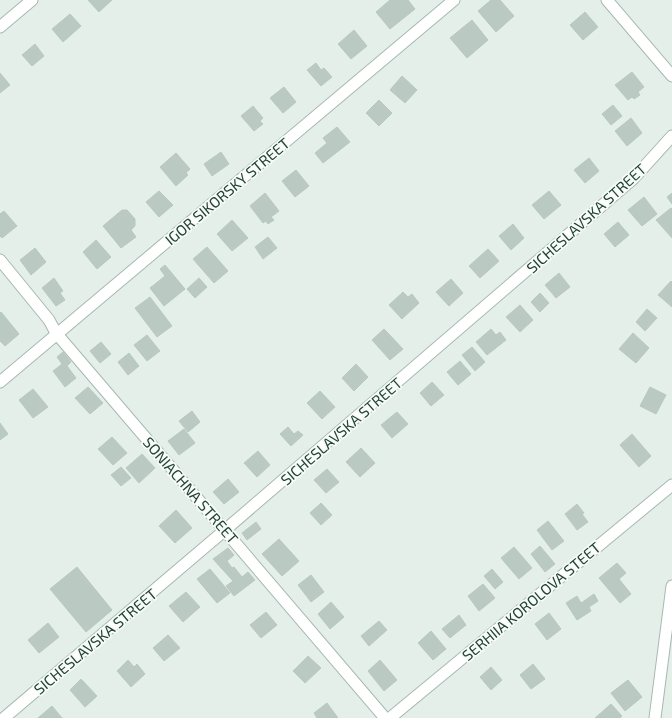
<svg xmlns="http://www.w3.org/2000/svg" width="672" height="718" font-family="'Exo 2',sans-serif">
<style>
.building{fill:#bacac3;stroke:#b7c9c1}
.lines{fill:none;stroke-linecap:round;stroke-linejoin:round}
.street-casing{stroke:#a7b8b1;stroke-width:13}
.street{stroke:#fff;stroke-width:11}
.labels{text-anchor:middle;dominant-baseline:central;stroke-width:3.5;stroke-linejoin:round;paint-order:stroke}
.street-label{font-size:15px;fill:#234239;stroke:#f6fbf8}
</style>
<rect width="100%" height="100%" fill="#e5efea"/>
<g class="building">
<polygon points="88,0 112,0 99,12"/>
<polygon points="390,0 408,0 415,9 390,29 376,12"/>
<polygon points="491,0 500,0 514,16 496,32 478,11"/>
<polygon points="585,12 598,27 583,40 570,25"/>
<polygon points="70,14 81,26 63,42 52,29"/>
<polygon points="472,20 488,40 467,58 450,38"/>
<polygon points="354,30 367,46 351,59 338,44"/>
<polygon points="35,44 44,56 32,66 22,55"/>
<polygon points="316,63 321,70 324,68 332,77 321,86 307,70"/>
<polygon points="632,72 644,87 638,92 640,95 634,99 632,97 628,100 615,85"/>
<polygon points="0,73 10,85 0,93"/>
<polygon points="402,76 417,90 405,103 390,90"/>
<polygon points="284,87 296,102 283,113 270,98"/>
<polygon points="379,100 392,113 379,126 366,113"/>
<polygon points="613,105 622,116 611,125 602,114"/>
<polygon points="253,106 263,118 260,121 263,124 254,131 241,116"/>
<polygon points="631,118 642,133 627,146 615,131"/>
<polygon points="337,127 350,142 323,163 315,153 327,143 323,138"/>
<polygon points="221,152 229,164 212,176 204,164"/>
<polygon points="176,153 190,169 186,173 188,175 176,186 160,167"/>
<polygon points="589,158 599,171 585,183 574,170"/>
<polygon points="296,170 309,186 295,197 282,181"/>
<polygon points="159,191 173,205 159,217 146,202"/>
<polygon points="549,191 561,205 544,219 532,205"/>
<polygon points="265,193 279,211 271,217 274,220 268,224 266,221 263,223 250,206"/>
<polygon points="672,193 672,204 667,197"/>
<polygon points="644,197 657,214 642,226 628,210"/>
<polygon points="671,208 672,209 672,238 656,220"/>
<polygon points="122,210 127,210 135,219 135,226 131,230 136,237 121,248 103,226"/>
<polygon points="4,211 17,226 2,238 0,236 0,214"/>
<polygon points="232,220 248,238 232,251 217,234"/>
<polygon points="618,222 629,235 615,247 604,234"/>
<polygon points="513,224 524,238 511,250 499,236"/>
<polygon points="268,237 277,248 263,259 255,247"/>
<polygon points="96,240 111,257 97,269 83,252"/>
<polygon points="207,247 228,271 214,283 193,259"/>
<polygon points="35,248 46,262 31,275 20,260"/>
<polygon points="488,249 499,261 480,278 469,266"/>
<polygon points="165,265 185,289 164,306 150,288 165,276 160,269"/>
<polygon points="559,273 570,287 556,298 545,285"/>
<polygon points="54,278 63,291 60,293 65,300 56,306 42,288"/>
<polygon points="199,278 207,287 195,298 187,289"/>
<polygon points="451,279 463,293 449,306 436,292"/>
<polygon points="671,281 672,282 672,307 658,295"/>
<polygon points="403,292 408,297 412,294 419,303 402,319 389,305"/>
<polygon points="540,293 549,303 540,312 531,302"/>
<polygon points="150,297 172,326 157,337 135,308"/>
<polygon points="520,305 533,320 520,332 506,317"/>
<polygon points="647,309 657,318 645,331 636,322"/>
<polygon points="1,312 19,334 5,346 0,341 0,313"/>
<polygon points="384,329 403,349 390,360 372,340"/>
<polygon points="491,329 496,335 500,332 506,340 487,355 476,342"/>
<polygon points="633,333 649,348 636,363 619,349"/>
<polygon points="147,335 160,351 147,361 134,345"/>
<polygon points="101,342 111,354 100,363 90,351"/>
<polygon points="472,347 485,362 475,371 462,355"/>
<polygon points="63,352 71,362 67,366 76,378 65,387 53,371 62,364 57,357"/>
<polygon points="129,353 139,366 128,375 118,362"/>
<polygon points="460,361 471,374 458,385 447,372"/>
<polygon points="356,364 368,377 354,391 342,378"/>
<polygon points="432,382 444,395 431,406 420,393"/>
<polygon points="88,387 103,403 90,414 75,398"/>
<polygon points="650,387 666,395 656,414 640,406"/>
<polygon points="33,389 48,407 33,418 19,400"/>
<polygon points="320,391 335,407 322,419 307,403"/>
<polygon points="192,411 200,422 188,432 179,421"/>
<polygon points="397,412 408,424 392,438 381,425"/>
<polygon points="0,423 8,434 0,440"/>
<polygon points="288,427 294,434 298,431 303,435 291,446 280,434"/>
<polygon points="184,429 195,443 179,455 168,441"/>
<polygon points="632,434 651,456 639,467 620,445"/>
<polygon points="112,437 127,453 113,465 98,449"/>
<polygon points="361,448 375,463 360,477 346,462"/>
<polygon points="258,451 270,465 257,477 244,463"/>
<polygon points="142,454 155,468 139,483 126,468"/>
<polygon points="121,467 131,478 121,486 111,475"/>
<polygon points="327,469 339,482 326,493 314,480"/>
<polygon points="228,479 239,492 224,504 213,492"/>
<polygon points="321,503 332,515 321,525 310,513"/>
<polygon points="577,504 584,513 582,514 588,522 577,530 565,514"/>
<polygon points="176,510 192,528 175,543 159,526"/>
<polygon points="548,521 564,541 552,550 537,530"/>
<polygon points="256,522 261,529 247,540 242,533"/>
<polygon points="279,539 299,561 282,576 262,554"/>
<polygon points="540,546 555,564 545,572 531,554"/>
<polygon points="514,547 532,568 519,579 501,558"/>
<polygon points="228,548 234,555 227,561 232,568 234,567 242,577 248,572 255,580 234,596 226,586 233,581 213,559"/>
<polygon points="617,563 626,573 619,579 631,594 620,603 599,578"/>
<polygon points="77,567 112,610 86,632 50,589"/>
<polygon points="210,569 230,593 217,603 197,579"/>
<polygon points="492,569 503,582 495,589 484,576"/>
<polygon points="311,575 324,592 311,602 298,585"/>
<polygon points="483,584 495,598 479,611 468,596"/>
<polygon points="186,592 200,607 183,622 169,606"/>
<polygon points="594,594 598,601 589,607 591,611 577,620 566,603 577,596 581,603"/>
<polygon points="331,602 344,617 330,629 318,614"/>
<polygon points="266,612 277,625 261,638 250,625"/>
<polygon points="549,613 561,629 547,640 535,624"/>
<polygon points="459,615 466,625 450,638 442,629"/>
<polygon points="379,621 387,630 369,646 361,636"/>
<polygon points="48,623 59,637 39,653 28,640"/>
<polygon points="431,631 446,649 433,660 418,643"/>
<polygon points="168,635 180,648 164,661 153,648"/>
<polygon points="308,656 321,668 305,683 293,671"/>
<polygon points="128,660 134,667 137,664 145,674 131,687 117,671"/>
<polygon points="380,660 397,680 384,691 368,671"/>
<polygon points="533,664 545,679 531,689 520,675"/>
<polygon points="491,667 502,680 491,690 480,677"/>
<polygon points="81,679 97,696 85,707 70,690"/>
<polygon points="628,680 642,697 625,711 611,693"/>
<polygon points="327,703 338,718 317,718 314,713"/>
<polygon points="611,704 622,716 620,718 595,718"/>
<polygon points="52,706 62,718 38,718"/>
</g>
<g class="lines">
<g class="street-casing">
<g id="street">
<polyline points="607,0 672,76"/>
<polyline points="0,27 32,0"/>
<polyline points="0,260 49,320 56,333 385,718"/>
<polyline points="0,382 454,0"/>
<polyline points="4,718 225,530 634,178 672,136"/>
<polyline points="390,718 672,485"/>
<polyline points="655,718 672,586"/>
</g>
</g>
<use href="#street" class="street"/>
</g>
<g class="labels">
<g class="street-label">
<text transform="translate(227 191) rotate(-40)">IGOR SIKORSKY STREET</text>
<text transform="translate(586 218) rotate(-42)">SICHESLAVSKA STREET</text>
<text transform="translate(341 431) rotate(-41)">SICHESLAVSKA STREET</text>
<text transform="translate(191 490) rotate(49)">SONIACHNA STREET</text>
<text transform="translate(531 601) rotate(-40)">SERHIIA KOROLOVA STEET</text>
<text transform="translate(95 641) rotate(-40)">SICHESLAVSKA STREET</text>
</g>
</g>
</svg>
